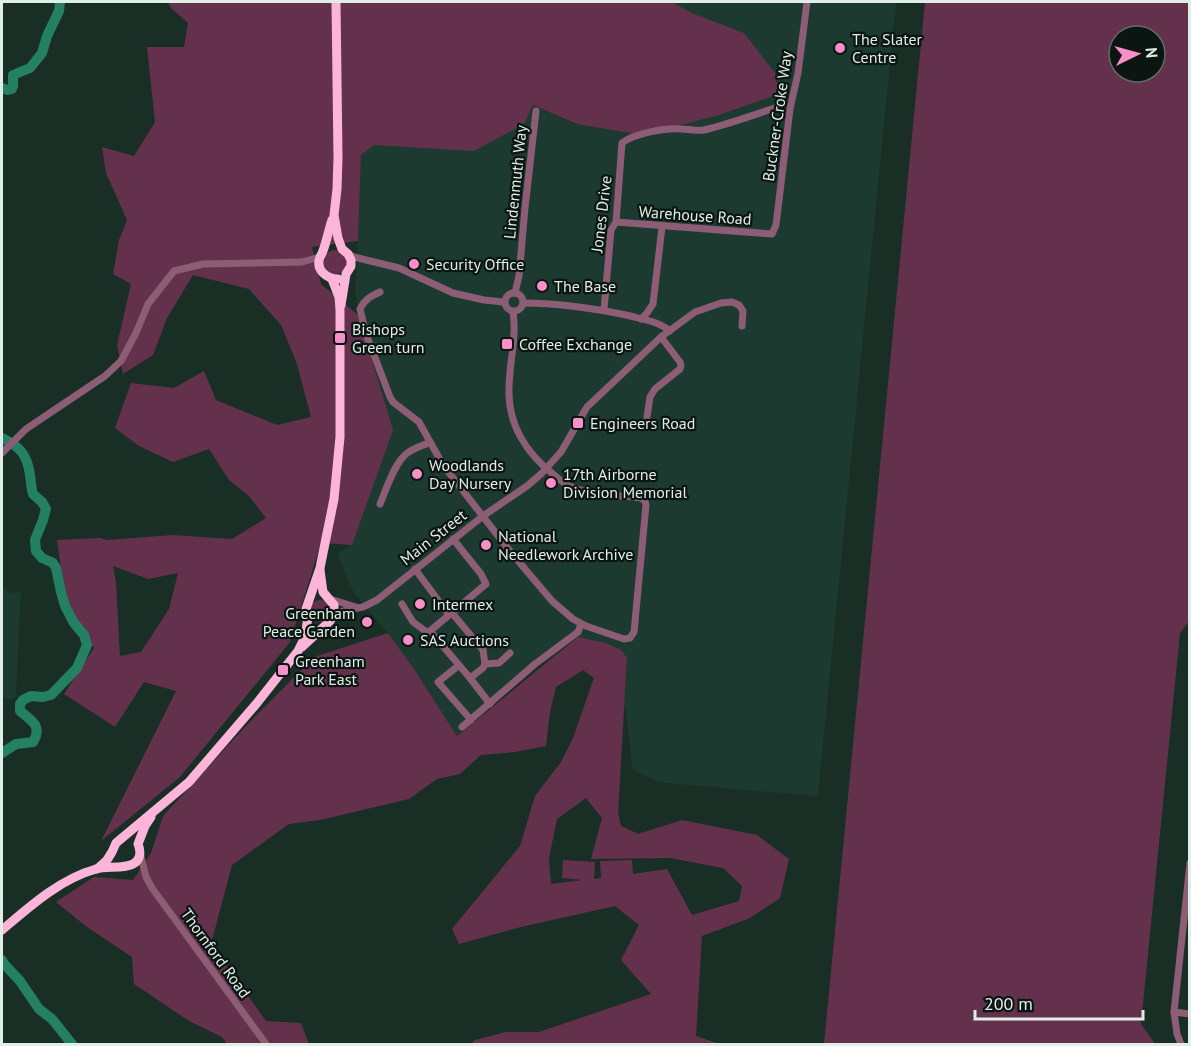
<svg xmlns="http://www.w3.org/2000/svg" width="1191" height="1046" font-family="'PT Sans',sans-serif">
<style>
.built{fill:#1c3a2f}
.green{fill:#64314d;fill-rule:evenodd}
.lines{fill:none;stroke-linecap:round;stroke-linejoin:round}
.river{stroke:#238063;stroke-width:10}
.minor{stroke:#8d5d76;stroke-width:7}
.highway{stroke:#fcb4d9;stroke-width:9}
.poi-dot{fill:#f98fc8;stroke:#0b1511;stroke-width:2}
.labels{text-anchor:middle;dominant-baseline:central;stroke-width:4.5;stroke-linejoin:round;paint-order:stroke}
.poi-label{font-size:16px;fill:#e0eee7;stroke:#0b1511;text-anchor:start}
.street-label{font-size:16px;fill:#e0eee7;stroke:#0b1511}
</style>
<rect width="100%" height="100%" fill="#192f26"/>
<g class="built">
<polygon points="672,2 896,2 818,796 665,783 656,781 633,770 625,704 627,658 578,637 547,661 535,664 457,736 414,669 388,633 354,593 337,554 352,545 358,315 355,288 358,241 361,155 373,145 532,105 577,124 694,14"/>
<polygon points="2,587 12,594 21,591 16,692 15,697 11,699 2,698"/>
</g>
<g class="green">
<path d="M168 2H672L694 14 744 33 775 73 779 94 719 115 642 135 577 124 533 105 524 124 474 151 374 145 361 155 358 241 312 247 321 284 358 315 393 430 352 545 321 543 290 642 180 777 101 841 176 691 144 682 115 727 64 694 94 648 66 605 57 540 100 538 107 540 173 535 232 539 266 518 249 496 229 480 209 449 173 462 139 446 115 428 131 383 174 388 204 371 216 400 277 425 311 417 297 364 281 325 249 289 193 275 167 318 153 355 123 374 117 345 131 284 113 274 119 240 127 220 106 173 102 147 134 156 155 122 147 47H184L188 23 171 8ZM113 566 148 579 178 573 169 609 141 652 120 656 116 583Z"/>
<path d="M925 2H1189L1190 620 1180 633 1141 1024 1155 1044H824ZM1119 36H1155V72H1119Z"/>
<circle cx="335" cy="262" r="12"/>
<circle cx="320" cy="611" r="11"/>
<path d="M388 633 414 669 457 736 578 637 606 643 621 650 627 658 618 813 621 826 638 834 682 820 757 835 789 859 780 898 750 918 702 936 696 1036 720 1044H471L475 1040 506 1032H539L651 994 621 960 639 925 615 906 521 927 459 944 452 929 520 846 535 796 561 762 573 738 594 678 583 670 556 687 550 712 546 746 515 752 481 755 460 774 437 779 409 799 320 820 289 824 232 865 211 944 266 1021 301 1023 309 1044H227L222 1037 189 1021 134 984 132 957 87 927 56 902 94 877 133 880 151 853 163 816 245 727 314 657ZM586 798 602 818 591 859 670 858 723 868 742 886 739 901 692 915 667 869 633 874 632 860 600 861 601 878 594 879 595 862 563 860 562 878 583 880 551 884 549 858 557 819Z"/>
</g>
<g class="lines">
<g class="river">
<polyline points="2,88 8,90 12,89 13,86 13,75 30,68 42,53 47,36 59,11 60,2"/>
<path d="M2 438C20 447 27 454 30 475 31 481 31 488 33 494L42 502 46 509 43 520 35 540 36 551 42 558 53 563 56 568 61 592 65 606 74 623 84 635 87 645 77 668 51 695 43 697 31 696 23 700 20 704V711C31 720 43 726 33 742L16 744 2 753"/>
<polyline points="2,960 4,964 20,981 39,1009 52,1019 72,1044"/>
</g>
<g class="minor">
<polyline points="616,222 772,234 776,225 790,109 798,73 807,2"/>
<polyline points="348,254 354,257 399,268 453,293 484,300 504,302"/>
<path d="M380 292C371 296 365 299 360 309L366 334 390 397 393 402 419 422 443 465 509 550 552 601 573 619 586 626 624 639 630 638 634 632 646 505 645 501 641 498C619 495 589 495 569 486 563 483 559 479 554 475 527 454 508 425 509 389 509 364 517 337 513 312"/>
<circle cx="514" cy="302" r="9"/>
<polyline points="515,293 519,276 525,208 536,111"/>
<path d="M523 303C558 303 592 308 626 315 641 319 658 321 670 331"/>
<path d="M604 310 611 230 616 222 622 143C635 133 665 128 681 129 689 129 697 131 704 130 730 124 756 114 781 106"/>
<polyline points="641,319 647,313 653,304 662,227"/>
<polyline points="647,417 650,397 655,389 680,369 681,366 680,362 661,337"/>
<polyline points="2,453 26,429 105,376 121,361 136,333 148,304 174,271 203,264 302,262 320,257"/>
<path d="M380 504C386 490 393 467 404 456 410 449 421 446 429 443"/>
<polyline points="453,539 481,574 486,584 430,631 470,678 490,704"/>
<polyline points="415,569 449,615"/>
<polyline points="330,599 356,607"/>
<polyline points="402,604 413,622 428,633 430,631"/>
<polyline points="452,613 483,650 485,664 483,668 470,678"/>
<polyline points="333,618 343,611 363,607 377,600 483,516 527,486 541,474 561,452 587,407 661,337 695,312 721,303 732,302 739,305 743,311 742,326"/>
<polyline points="485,664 499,663 510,653"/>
<polyline points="458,666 438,682 471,720"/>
<polyline points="462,727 535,664 578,632 581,624"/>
<polyline points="140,853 146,877 152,888 266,1044"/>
<polyline points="1174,1012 1190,1014"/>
<polyline points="1181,1044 1177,1034 1174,1012 1190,863"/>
</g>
<g class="highway">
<polyline points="336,2 338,158 337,189 334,215 338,238 342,249 348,254 351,260 351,266 346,274 341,305"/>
<path d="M332 220C329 229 327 239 324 248 323 251 322 254 320 257 315 270 327 279 338 279"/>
<polyline points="302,647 330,621 334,614 334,605 323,592 320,570"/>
<polyline points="97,869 107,860 112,852 116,843 189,782 257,703 298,651 305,637 308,617 306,609 320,568 334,499 340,437 340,310 339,297 332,279"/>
<path d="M2 930C29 907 60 879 96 869 106 866 124 869 133 864 141 860 141 851 138 844L145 826 151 817"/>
</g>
</g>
<g class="poi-dot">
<circle cx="840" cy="48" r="6"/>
<circle cx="414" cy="264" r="6"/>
<circle cx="542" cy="286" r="6"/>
<rect x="334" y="332" width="12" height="12" rx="3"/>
<rect x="501" y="338" width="12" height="12" rx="3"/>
<rect x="572" y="417" width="12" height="12" rx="3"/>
<circle cx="417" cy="474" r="6"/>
<circle cx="551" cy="483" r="6"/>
<circle cx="486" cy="545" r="6"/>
<circle cx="420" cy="604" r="6"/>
<circle cx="367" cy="622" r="6"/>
<circle cx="408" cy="640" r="6"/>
<rect x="277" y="664" width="12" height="12" rx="3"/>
</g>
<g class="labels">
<g class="poi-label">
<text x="852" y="39">The Slater<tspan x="852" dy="18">Centre</tspan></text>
<text x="426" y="264">Security Office</text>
<text x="554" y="286">The Base</text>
<text x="352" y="329">Bishops<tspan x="352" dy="18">Green turn</tspan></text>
<text x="519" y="344">Coffee Exchange</text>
<text x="590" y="423">Engineers Road</text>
<text x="429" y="465">Woodlands<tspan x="429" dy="18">Day Nursery</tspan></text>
<text x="563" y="474">17th Airborne<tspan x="563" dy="18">Division Memorial</tspan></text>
<text x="498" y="536">National<tspan x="498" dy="18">Needlework Archive</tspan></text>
<text x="432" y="604">Intermex</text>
<text x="355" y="613" text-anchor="end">Greenham<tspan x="355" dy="18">Peace Garden</tspan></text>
<text x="420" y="640">SAS Auctions</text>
<text x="295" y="661">Greenham<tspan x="295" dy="18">Park East</tspan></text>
</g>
<g class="street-label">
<text transform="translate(777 116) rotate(-82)">Buckner-Croke Way</text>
<text transform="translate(515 182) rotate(-84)">Lindenmuth Way</text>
<text transform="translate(601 214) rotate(-83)">Jones Drive</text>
<text transform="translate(695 215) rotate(4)">Warehouse Road</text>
<text transform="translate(433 537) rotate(-38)">Main Street</text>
<text transform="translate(216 953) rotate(54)">Thornford Road</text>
</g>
</g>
<rect width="1191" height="1046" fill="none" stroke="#e0eee7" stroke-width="6"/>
<g transform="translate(1137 54) rotate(85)"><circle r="28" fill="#0b1511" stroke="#606c67" stroke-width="1.5"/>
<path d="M0-4.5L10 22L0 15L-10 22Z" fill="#f98fc8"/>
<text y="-9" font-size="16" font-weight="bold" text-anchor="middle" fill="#e0eee7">N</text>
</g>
<path d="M975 1010v9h168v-9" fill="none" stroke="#e0eee7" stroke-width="3"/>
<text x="984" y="1010" font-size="18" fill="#e0eee7" stroke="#0b1511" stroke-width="4.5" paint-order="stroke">200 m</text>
</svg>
